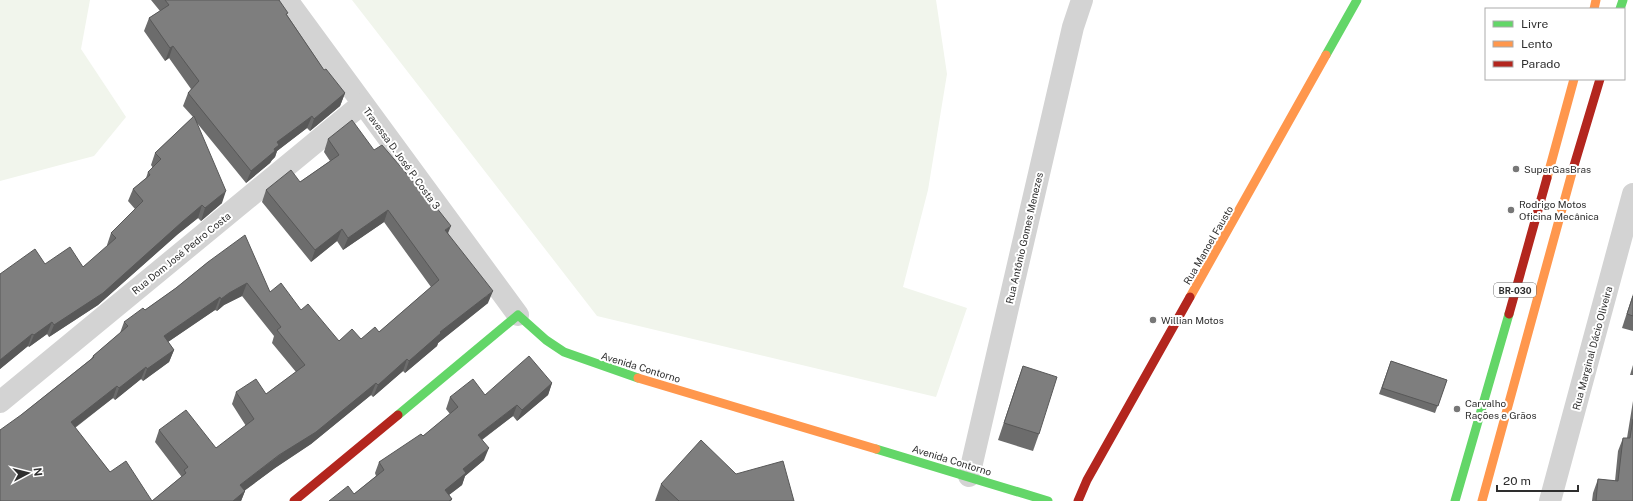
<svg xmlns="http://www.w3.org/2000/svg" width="1633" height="501" font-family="'Public Sans',sans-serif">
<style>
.green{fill:#f1f5ec}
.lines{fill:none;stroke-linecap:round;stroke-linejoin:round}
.street{stroke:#d3d3d3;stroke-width:22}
.fast{stroke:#63d668;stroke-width:9}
.slow{stroke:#ff974d;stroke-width:9}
.jam{stroke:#b3261e;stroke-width:9}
.wall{fill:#6c6c6c;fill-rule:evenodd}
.shaded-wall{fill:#585858}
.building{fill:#7e7e7e;stroke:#585858;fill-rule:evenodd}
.poi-dot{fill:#777;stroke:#fff;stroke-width:1.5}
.labels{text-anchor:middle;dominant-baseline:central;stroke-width:4;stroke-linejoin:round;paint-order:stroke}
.shield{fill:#fff;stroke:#6d6d6d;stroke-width:1}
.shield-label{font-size:9px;font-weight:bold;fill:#2e2e2e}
.street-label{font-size:10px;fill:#2e2e2e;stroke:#fff}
.poi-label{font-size:10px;fill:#2e2e2e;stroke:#fff;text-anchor:start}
</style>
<rect width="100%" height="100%" fill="#fff"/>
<g class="green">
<polygon points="0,0 90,0 81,49 126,117 94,156 0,181"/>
<polygon points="352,0 936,0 947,74 928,190 903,287 967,308 936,397 597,316"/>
</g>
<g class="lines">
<g class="street">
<polyline points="287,0 518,315"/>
<polyline points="0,402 362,104"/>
<polyline points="969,476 1073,27 1082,0"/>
<polyline points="1550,501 1633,194"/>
</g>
<g class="fast">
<polyline points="1620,9 1623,0"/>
<polyline points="1326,55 1357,0"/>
<polyline points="398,415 518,315 546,340 564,352 638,378"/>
<polyline points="876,449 1048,501"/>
<polyline points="1455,501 1509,314"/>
</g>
<g class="slow">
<polyline points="1594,9 1596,0"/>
<polyline points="1547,178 1574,79"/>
<polyline points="1190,297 1326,55"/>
<polyline points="638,378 876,449"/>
<polyline points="1482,501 1573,169"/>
</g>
<g class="jam">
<polyline points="1573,169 1600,79"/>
<polyline points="1509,314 1547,178"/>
<polyline points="294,501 398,415"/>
<polyline points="1078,501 1087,480 1190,297"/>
</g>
</g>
<g class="wall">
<polygon points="151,0 279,0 287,15 324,70 345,93 340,106 310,131 307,128 277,151 275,157 272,160 270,163 246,183 197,123 222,203 201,221 198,218 178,234 98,305 49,337 47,334 29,347 28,346 0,369 0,274 45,264 83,267 108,246 107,245 111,233 135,209 128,201 133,189 146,178 148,172 153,168 151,165 155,153 193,117 183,106 188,93 191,89 169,58 165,61 144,31 149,18 160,11"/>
<path d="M328 139 374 150 448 233 488 303 438 343 437 346 405 373 403 371 373 397 371 395 311 444 275 468 245 490V491L241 501H0L21 415 91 359 93 356 120 333 124 322 145 310 176 288 208 262 270 292 301 310 339 341 361 339 379 332 431 287 384 222 343 250 337 241 311 262 262 202 266 190 300 182 330 161 324 152ZM242 296 274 336 272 343 296 372 266 394 236 392 232 404 246 426 216 448 159 430 155 442 181 476V477L152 501 110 472 75 428 113 398 115 400 141 379 143 381 169 362 174 350 168 342 215 310 217 311 224 305Z"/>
<polygon points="1633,294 1633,331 1622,328"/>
<polygon points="1391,361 1447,380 1435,413 1379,394"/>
<polygon points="1633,365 1633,375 1630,375"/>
<polygon points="1023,366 1039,434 1033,451 998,440 1017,383"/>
<polygon points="552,383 548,395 517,421 513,416 482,440 484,460 465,476 462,485 449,495 452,499 451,501 329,501 354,494 376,476 375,473 379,462 423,436 450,414 446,409 450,397 485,395"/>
<polygon points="1633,401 1633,501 1592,501 1593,493 1598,479 1615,481 1618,451 1623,438 1627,438"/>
<polygon points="736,474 794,501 655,501 661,484"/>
</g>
<g class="shaded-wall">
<polygon points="173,46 169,58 165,61 170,48"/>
<polygon points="345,93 340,106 310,131 314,119"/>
<polygon points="312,116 307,128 277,151 275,157 272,160 270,163 246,183 251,171 277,142"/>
<polygon points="226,191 222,203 201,221 205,208"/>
<polygon points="202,205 198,218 178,234 98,305 49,337 54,325"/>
<polygon points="388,210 384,222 343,250 348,238"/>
<polygon points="451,226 446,238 445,230"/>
<polygon points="342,229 337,241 311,262 315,250"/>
<polygon points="247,283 242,296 224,305 217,311 221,299 229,293"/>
<polygon points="493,291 488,303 438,343 437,346 405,373 409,361 440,332"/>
<polygon points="220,297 215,310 159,348 164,336"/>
<polygon points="52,322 47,334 29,347 34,335"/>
<polygon points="32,334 28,346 0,369 0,360"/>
<polygon points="174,350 169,362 143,381 147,369"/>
<polygon points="407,359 403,371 373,397 378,385"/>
<polygon points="146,367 141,379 115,400 119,388"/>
<polygon points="376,383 371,395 311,444 275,468 236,497 240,485"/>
<polygon points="552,383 548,395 517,421 522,410"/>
<polygon points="117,386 113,398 66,434 71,422"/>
<polygon points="517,405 513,416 473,446 478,435"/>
<polygon points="489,448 484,460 465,476 462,485 441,501 445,490 463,469"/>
<polygon points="245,491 241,501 233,501"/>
</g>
<g class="building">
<polygon points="165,0 279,0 288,13 286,14 324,70 326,69 345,93 314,119 312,116 277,142 279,145 274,149 275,151 251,171 188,93 199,81 173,46 170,48 149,18 169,5"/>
<polygon points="194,116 226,191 205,208 202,205 182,222 103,293 54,325 52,322 34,335 32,334 0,360 0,274 35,249 45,264 70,247 83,267 116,238 111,233 143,201 133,189 150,175 148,172 161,159 155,153"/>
<path d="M352 120 374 150 382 145 435 207H436L451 226 445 230 493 291 440 332 441 333 409 361 407 359 378 385 376 383 316 432 279 455 240 485 245 491 233 501H0V430L21 415 94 357 93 356 128 326 124 322 143 308 145 310 176 288 208 262 245 235 270 292 281 283 301 310 308 304 339 341 352 329 361 339 375 327 379 332 439 280 388 210 348 238 342 229 315 250 266 190 291 170 300 182 339 155 328 139ZM247 283 281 327 277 330 305 365 266 394 256 379 236 392 254 419 216 448 186 410 159 430 188 467 184 470 186 473 152 501 126 461 110 472 71 422 117 386 119 388 146 367 147 369 174 350 164 336 220 297 221 299 229 293Z"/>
<polygon points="1633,296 1633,316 1627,314"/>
<polygon points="529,356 552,383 522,410 517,405 478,435 489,448 463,469 466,473 445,490 452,499 449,501 329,501 348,486 354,494 384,470 379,462 421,434 423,436 458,407 450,397 473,379 485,395"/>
<polygon points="1391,361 1447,380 1438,406 1382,388"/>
<polygon points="1023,366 1057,377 1039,434 1004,423"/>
<polygon points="1633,419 1633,501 1596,501 1598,479 1618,481 1623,438 1630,438"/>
<polygon points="701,440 736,474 783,461 794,501 679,501 661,484"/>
</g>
<g class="poi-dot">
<circle cx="1516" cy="169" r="4"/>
<circle cx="1511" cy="210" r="4"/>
<circle cx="1153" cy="320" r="4"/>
<circle cx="1457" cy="409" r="4"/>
</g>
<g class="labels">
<rect class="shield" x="1494" y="283" width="42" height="14" rx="3"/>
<g class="shield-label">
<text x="1515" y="290">BR-030</text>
</g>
<g class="street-label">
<text transform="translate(402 158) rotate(54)">Travessa D. José P. Costa 3</text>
<text transform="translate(1024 238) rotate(-77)">Rua Antônio Gomes Menezes</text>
<text transform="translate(1208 245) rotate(-60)">Rua Manoel Fausto</text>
<text transform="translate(181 253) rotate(-39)">Rua Dom José Pedro Costa</text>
<text transform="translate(1592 348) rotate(-75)">Rua Marginal Dácio Oliveira</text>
<text transform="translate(641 367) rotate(17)">Avenida Contorno</text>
<text transform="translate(952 460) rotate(17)">Avenida Contorno</text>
</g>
<g class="poi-label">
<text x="1524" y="169">SuperGasBras</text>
<text x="1519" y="204">Rodrigo Motos<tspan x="1519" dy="12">Oficina Mecânica</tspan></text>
<text x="1161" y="320">Willian Motos</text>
<text x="1465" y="403">Carvalho<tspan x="1465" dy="12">Rações e Grãos</tspan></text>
</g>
</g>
<rect x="1485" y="8" width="140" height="72" fill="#ffffff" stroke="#ababab"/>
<rect x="1493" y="21" width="20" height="6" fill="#63d668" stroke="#ababab"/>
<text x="1521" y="28" font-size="12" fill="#2e2e2e">Livre</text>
<rect x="1493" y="41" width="20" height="6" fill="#ff974d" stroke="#ababab"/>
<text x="1521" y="48" font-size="12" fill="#2e2e2e">Lento</text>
<rect x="1493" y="61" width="20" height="6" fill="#b3261e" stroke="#ababab"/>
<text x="1521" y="68" font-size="12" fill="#2e2e2e">Parado</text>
<g transform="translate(28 473) rotate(83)" stroke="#ffffff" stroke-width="3" paint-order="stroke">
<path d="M0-3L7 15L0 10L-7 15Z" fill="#2e2e2e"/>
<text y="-6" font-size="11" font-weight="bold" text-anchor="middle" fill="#2e2e2e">N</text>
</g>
<path d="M1497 485v6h81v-6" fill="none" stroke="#2e2e2e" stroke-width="2"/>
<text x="1503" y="485" font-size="12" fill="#2e2e2e" stroke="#ffffff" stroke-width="3" paint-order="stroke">20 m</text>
</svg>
